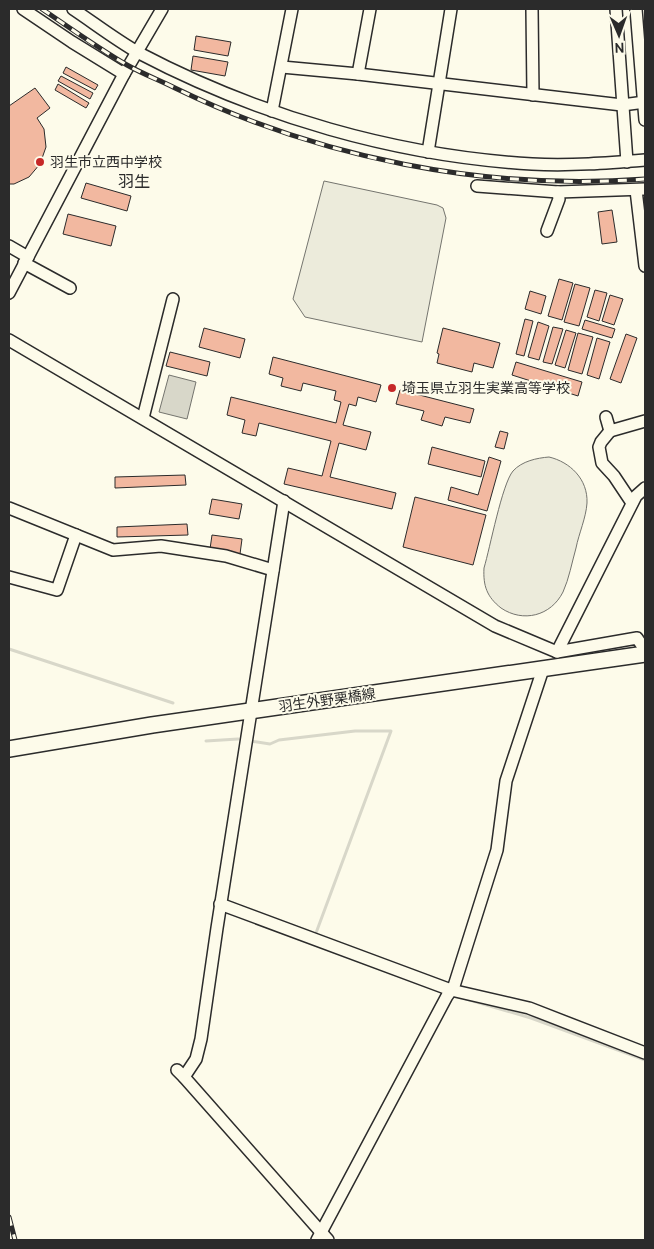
<svg xmlns="http://www.w3.org/2000/svg" width="654" height="1249" font-family="Cabin,'Noto Sans JP',sans-serif">
<style>
.green{fill:#ecebdb;stroke:#74746e}
.water{fill:#d8d7c9;stroke:#74746e}
.lines{fill:none;stroke-linecap:round;stroke-linejoin:round}
.stream{stroke:#d8d7c9;stroke-width:3}
.building{fill:#f2b8a0;stroke:#2b2b2b}
.minor-casing{stroke:#2b2b2b;stroke-width:14}
.major-casing{stroke:#2b2b2b;stroke-width:18}
.minor{stroke:#fdfbea;stroke-width:11}
.major{stroke:#fdfbea;stroke-width:15}
.rail-casing{stroke:#2b2b2b;stroke-width:5}
.rail{stroke:#fdfbea;stroke-width:3;stroke-dasharray:9;stroke-linecap:butt}
.poi-dot{fill:#c62828;stroke:#fdfbea;stroke-width:2}
.labels{text-anchor:middle;dominant-baseline:central;stroke-width:4;stroke-linejoin:round;paint-order:stroke}
.poi-label{font-size:14px;fill:#2b2b2b;stroke:#fdfbea;text-anchor:start}
.street-label{font-size:14px;fill:#2b2b2b;stroke:#fdfbea}
.quarter-label{font-size:16px;fill:#2b2b2b;stroke:#fdfbea}
</style>
<rect width="100%" height="100%" fill="#fdfbea"/>
<g class="green">
<polygon points="324,181 437,205 443,208 446,218 422,342 305,317 293,299"/>
<path d="M549 457C570 462 588 479 587 503 586 518 579 533 576 548 572 562 569 579 563 592 551 616 523 623 501 608 487 597 483 586 484 568 490 548 502 484 513 471 522 461 537 458 549 457Z"/>
</g>
<polygon class="water" points="169,375 196,382 187,419 159,412"/>
<g class="lines">
<g class="stream">
<polyline points="9,649 173,703"/>
<polyline points="206,741 238,739"/>
<polyline points="250,741 270,744 279,740 355,731 391,731 316,933"/>
<polyline points="466,999 531,1018 645,1060"/>
</g>
</g>
<g class="building">
<polygon points="196,36 231,42 228,56 194,50"/>
<polygon points="193,56 228,62 225,76 191,70"/>
<polygon points="66,67 98,85 95,90 63,73"/>
<polygon points="61,76 93,93 90,99 58,81"/>
<polygon points="58,84 89,103 86,108 55,90"/>
<polygon points="35,88 50,108 37,118 44,129 46,147 40,164 29,177 14,184 9,184 9,106"/>
<polygon points="86,183 131,196 127,211 81,198"/>
<polygon points="612,210 617,242 602,244 598,212"/>
<polygon points="68,214 116,226 111,246 63,234"/>
<polygon points="559,279 573,283 562,320 548,316"/>
<polygon points="575,284 590,288 579,326 564,322"/>
<polygon points="595,290 607,293 599,321 587,317"/>
<polygon points="530,291 546,296 541,314 525,309"/>
<polygon points="610,295 623,299 614,325 602,321"/>
<polygon points="525,319 533,321 524,356 516,354"/>
<polygon points="585,320 615,329 612,338 582,329"/>
<polygon points="538,322 549,326 539,360 528,357"/>
<polygon points="553,327 563,329 552,364 543,362"/>
<polygon points="204,328 245,339 240,358 199,347"/>
<polygon points="443,328 500,343 493,368 474,363 472,372 437,363 439,354 437,353"/>
<polygon points="566,330 576,333 565,368 555,365"/>
<polygon points="578,333 593,337 582,374 568,370"/>
<polygon points="626,334 637,338 621,383 610,379"/>
<polygon points="597,338 610,342 599,379 587,375"/>
<polygon points="170,352 210,362 207,376 166,366"/>
<polygon points="273,357 381,385 376,402 358,397 356,406 349,404 343,425 371,432 366,450 339,443 330,477 396,493 392,509 284,484 288,468 322,476 331,441 259,423 256,436 242,433 245,420 227,415 231,397 336,423 341,402 334,400 336,391 303,383 301,391 281,386 283,378 269,374"/>
<polygon points="516,362 582,382 578,396 512,375"/>
<polygon points="400,390 474,409 470,423 445,417 442,426 421,420 424,411 396,404"/>
<polygon points="500,431 508,433 504,449 495,447"/>
<polygon points="432,447 485,461 481,477 428,464"/>
<polygon points="489,457 501,461 487,511 448,500 451,487 478,495"/>
<polygon points="185,475 186,485 115,488 115,477"/>
<polygon points="415,497 486,515 473,565 403,547"/>
<polygon points="212,499 242,504 239,519 209,514"/>
<polygon points="187,524 188,535 117,537 117,527"/>
<polygon points="212,535 242,539 240,554 210,549"/>
</g>
<g class="lines">
<g class="minor-casing">
<g id="minor">
<polyline points="23,9 72,42 124,74"/>
<path d="M73 9C94 23 116 40 139 53 259 116 396 156 532 164 570 166 608 163 645 160"/>
<polyline points="532,9 533,95"/>
<polyline points="616,9 627,162"/>
<polyline points="636,9 645,120"/>
<polyline points="282,67 358,74 622,105 645,102"/>
<polyline points="358,74 370,9"/>
<polyline points="272,111 292,9"/>
<polyline points="428,152 451,9"/>
<polyline points="477,186 558,192 645,189"/>
<polyline points="636,190 645,266"/>
<polyline points="547,231 559,199 558,192"/>
<polyline points="9,246 28,257"/>
<polyline points="24,263 70,288"/>
<polyline points="9,293 124,74 162,9"/>
<polyline points="9,340 495,626 557,652 637,638 645,650"/>
<polyline points="606,417 610,431 645,421"/>
<polyline points="143,418 173,299"/>
<polyline points="610,431 601,442 599,447 602,463 614,476 632,503"/>
<polyline points="9,508 113,550 161,546 226,556 273,570"/>
<polyline points="9,577 57,590 76,535"/>
<polyline points="557,652 636,496 645,488"/>
<polyline points="220,904 451,990 529,1008 645,1053"/>
<polyline points="177,1070 184,1077 328,1240"/>
<polyline points="184,1077 196,1059 201,1039 217,928 284,501"/>
<polyline points="317,1240 447,996 454,986 497,850 506,781 543,669"/>
</g>
</g>
<g class="major-casing">
<polyline id="major" points="9,749 152,725 645,654"/>
</g>
<use href="#minor" class="minor"/>
<use href="#major" class="major"/>
<g class="rail-casing">
<g id="rail">
<path d="M42 9C70 28 98 48 127 65 143 74 159 80 175 88 319 158 485 191 645 179"/>
<polyline points="9,1217 15,1240"/>
</g>
</g>
<use href="#rail" class="rail"/>
</g>
<g class="poi-dot">
<circle cx="40" cy="162" r="5"/>
<circle cx="392" cy="388" r="5"/>
</g>
<g class="labels">
<g class="poi-label">
<text x="50" y="162">羽生市立西中学校</text>
<text x="402" y="388">埼玉県立羽生実業高等学校</text>
</g>
<g class="street-label">
<text transform="translate(327 700) rotate(-8)">羽生外野栗橋線</text>
</g>
<g class="quarter-label">
<text x="134" y="181">羽生</text>
</g>
</g>
<rect width="654" height="1249" fill="none" stroke="#2b2b2b" stroke-width="20"/>
<g transform="translate(619 35) rotate(178)" stroke="#fdfbea" stroke-width="4" paint-order="stroke">
<path d="M0-4L9 19L0 12L-9 19Z" fill="#2b2b2b"/>
<text y="-8" font-size="14" font-weight="bold" text-anchor="middle" fill="#2b2b2b">N</text>
</g>
</svg>
